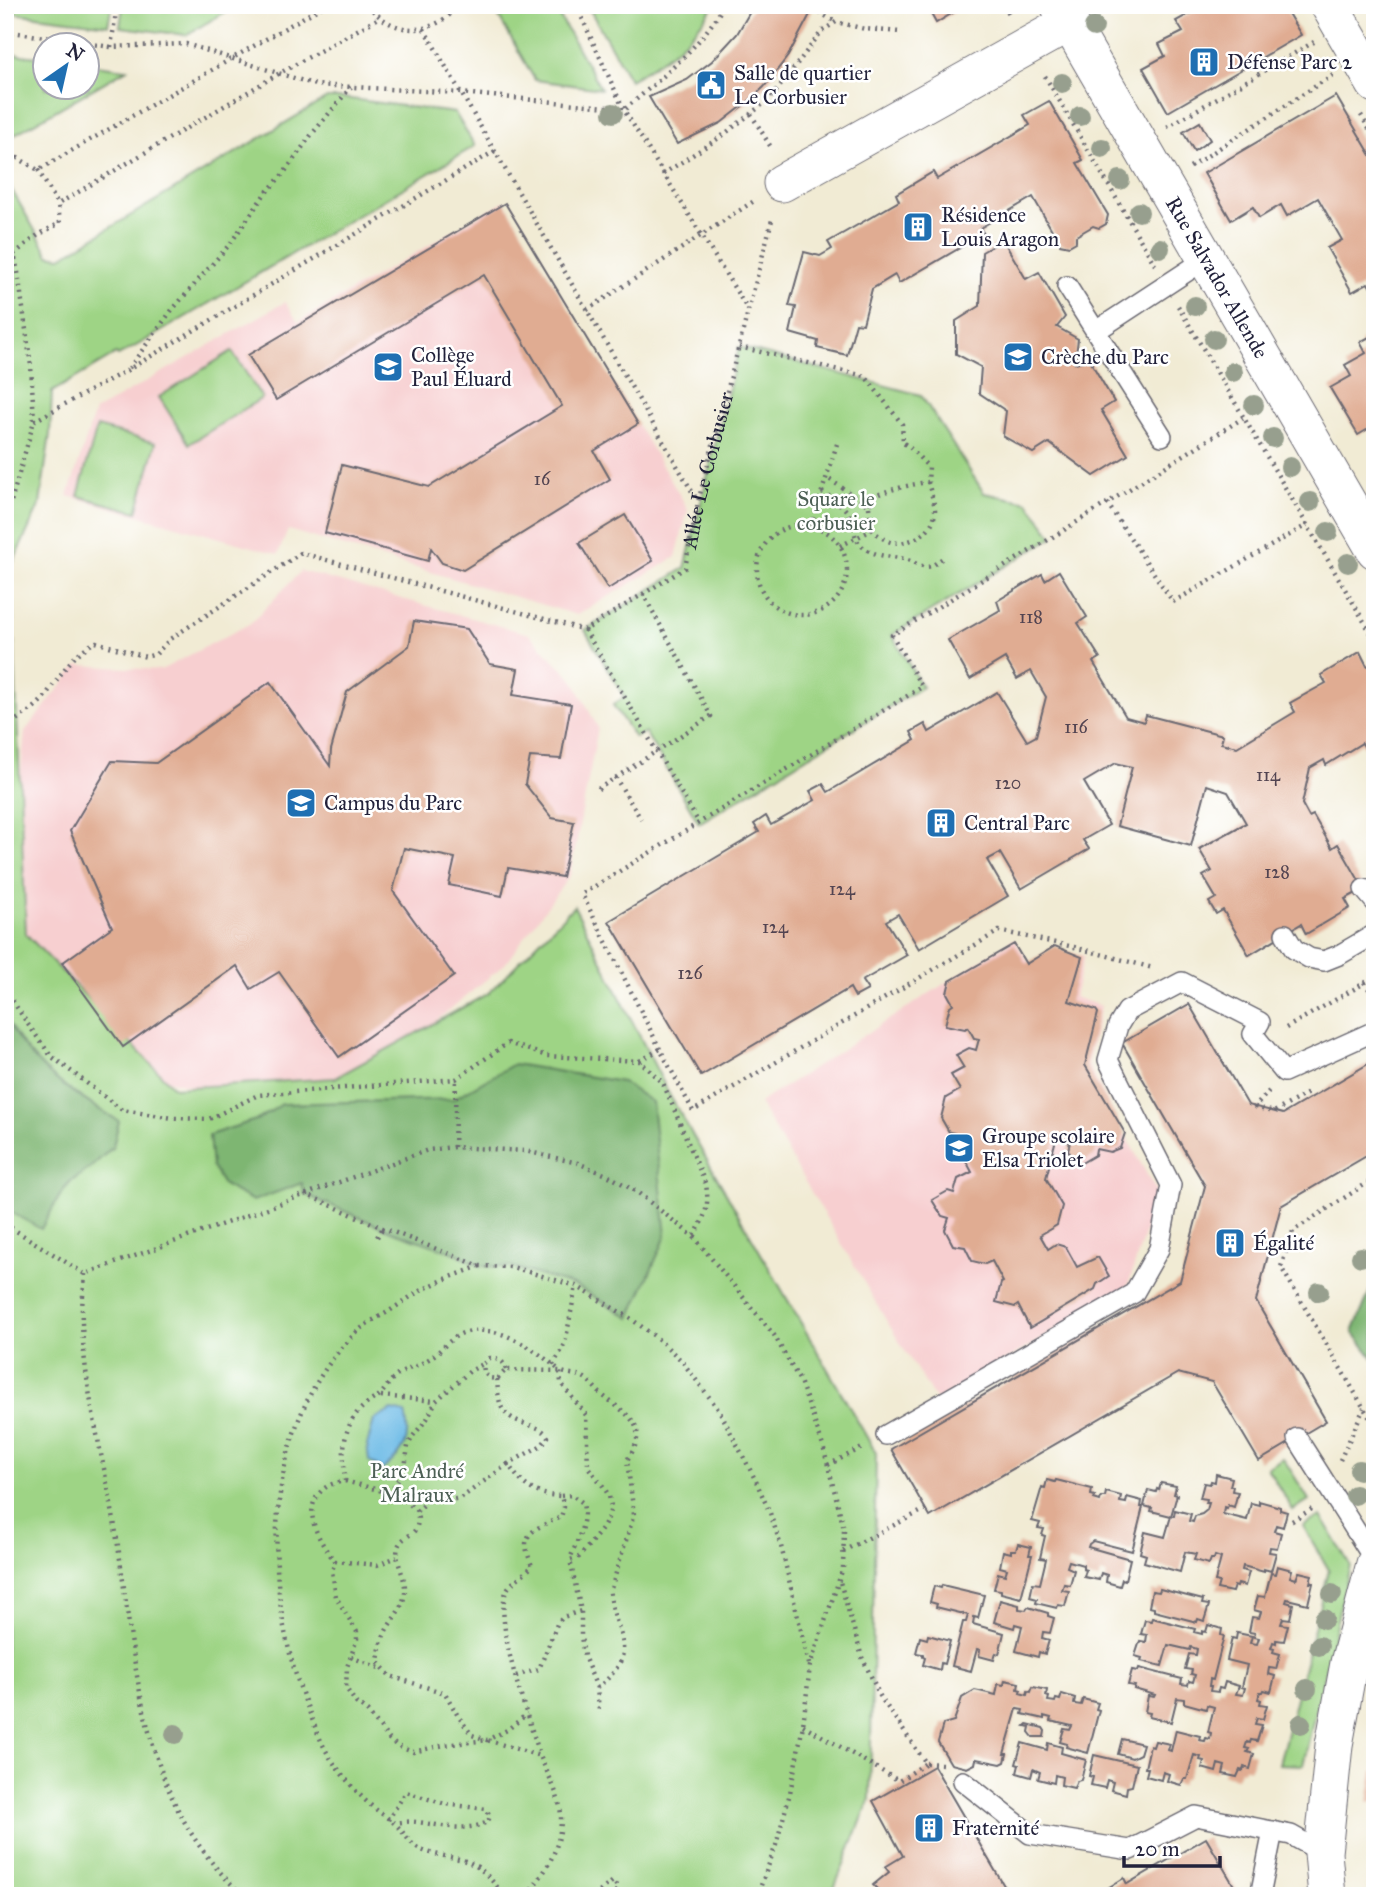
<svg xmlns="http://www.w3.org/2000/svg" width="1380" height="1901" font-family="'IM FELL Great Primer',serif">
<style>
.built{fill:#f7cfd0}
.green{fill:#9ed485;stroke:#607b60;stroke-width:2}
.forest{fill:#7eb672;stroke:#506c56;stroke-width:2}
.water{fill:#6bbae6;stroke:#466e90;stroke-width:2}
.building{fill:#e0ac92}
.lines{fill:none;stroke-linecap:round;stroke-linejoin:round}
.lane-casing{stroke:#6a6871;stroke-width:22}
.street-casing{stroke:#6a6871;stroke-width:39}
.path{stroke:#6a6871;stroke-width:4.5;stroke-dasharray:2 5;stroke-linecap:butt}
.lane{stroke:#fff;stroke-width:19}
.street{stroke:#fff;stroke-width:37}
.tree{fill:#979f8e}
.labels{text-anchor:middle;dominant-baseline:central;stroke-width:5;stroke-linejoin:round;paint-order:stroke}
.number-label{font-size:18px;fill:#524451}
.poi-label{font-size:21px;fill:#22223b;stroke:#fff;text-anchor:start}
.street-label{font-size:21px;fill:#22223b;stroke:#fff}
.park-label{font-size:21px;fill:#4d6055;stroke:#fff}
</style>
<rect width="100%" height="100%" fill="#fff"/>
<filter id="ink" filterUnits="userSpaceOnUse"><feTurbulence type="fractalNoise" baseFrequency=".0143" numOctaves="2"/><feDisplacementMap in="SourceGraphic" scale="14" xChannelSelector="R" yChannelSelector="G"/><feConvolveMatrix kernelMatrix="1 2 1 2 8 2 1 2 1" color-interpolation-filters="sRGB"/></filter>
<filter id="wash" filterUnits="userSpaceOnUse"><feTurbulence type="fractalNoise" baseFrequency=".00686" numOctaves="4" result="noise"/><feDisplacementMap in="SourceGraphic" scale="28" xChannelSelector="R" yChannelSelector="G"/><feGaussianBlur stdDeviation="1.57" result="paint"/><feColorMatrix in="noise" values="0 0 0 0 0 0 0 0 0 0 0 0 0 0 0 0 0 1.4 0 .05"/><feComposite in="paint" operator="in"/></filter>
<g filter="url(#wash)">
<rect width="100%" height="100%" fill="#f1ebd4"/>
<g class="built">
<polygon points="504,201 688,509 676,557 577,615 288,530 278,554 68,496 95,411 285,302 298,322"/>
<polygon points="301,571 529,634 574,681 598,728 570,875 505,964 368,1077 227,1094 132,1072 6,921 25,731 78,665 161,670 251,623"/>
<polygon points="1014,939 1030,964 1056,949 1084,956 1074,997 1101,1006 1087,1064 1157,1193 1127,1289 936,1401 889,1325 759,1103"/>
</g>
<g class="green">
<polygon points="5,5 112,5 108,25 5,12"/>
<polygon points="123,5 237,5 186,35 120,27"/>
<polygon points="492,5 553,5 601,89 535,80"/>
<path d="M587 5H714C692 41 665 59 630 80Z"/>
<polygon points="5,53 45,58 46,88 88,88 88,64 127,69 5,140"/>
<polygon points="327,98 343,98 455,113 475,146 150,338 118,356 116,354 52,392 50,434 40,504 11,567 26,934 174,1088 335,1078 489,993 574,906 670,1096 876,1453 870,1799 831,1896 5,1896 5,178 49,255 61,257"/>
<polygon points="739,347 921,395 984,493 1028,502 1053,537 892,635 922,687 699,823 645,732 635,738 613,705 624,697 585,630 685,568"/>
<polygon points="232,351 262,398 189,444 159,397"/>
<polygon points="97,427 156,443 137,512 78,496"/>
<polygon points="1283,1458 1309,1500 1293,1510 1267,1468"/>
<polygon points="1321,1516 1350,1565 1303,1765 1279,1764 1329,1570 1303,1526"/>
</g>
<g class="forest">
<path d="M5 1017C31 1067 72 1094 119 1121L113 1147 90 1168 72 1181 62 1192 41 1229 5 1209Z"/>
<polygon points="514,1064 622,1082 652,1102 666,1236 630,1318 576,1286 512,1267 480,1266 458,1254 394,1232 304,1194 302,1183 253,1201 223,1185 212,1167 209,1135 259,1119 282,1104 453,1099"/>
<polygon points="1375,1287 1375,1360 1353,1332 1370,1291"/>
</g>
<path class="water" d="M392 1410 405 1413C412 1441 404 1453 382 1470L369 1461 367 1445 374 1420Z"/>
<g id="blocks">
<g class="building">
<polygon points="754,5 815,5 788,56 764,87 749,101 721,123 677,144 649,97 687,80 712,61 737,34"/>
<polygon points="926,5 966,5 936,23"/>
<polygon points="1205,5 1283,5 1301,35 1168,112 1143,68 1165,56 1159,44 1183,32 1176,21"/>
<polygon points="1336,96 1375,162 1375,295 1368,283 1352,292 1327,248 1342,240 1318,198 1287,216 1281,205 1259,218 1253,207 1231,220 1204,173"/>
<polygon points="1049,101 1083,160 1077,163 1108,215 1106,224 1099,228 1093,226 1076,236 1076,242 1069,246 1060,244 1033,197 980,228 984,234 899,283 895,275 872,289 863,324 856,323 847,355 817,348 818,341 790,333 796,307 789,306 804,252 820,256 832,249 828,242 899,201 896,194 933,172 937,179 1030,125 1024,115"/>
<polygon points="1200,122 1210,140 1194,151 1183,132"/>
<polygon points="505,203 638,424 594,451 610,479 463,570 442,563 431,548 428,561 325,533 342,465 429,487 562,406 484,275 276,400 248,355"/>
<polygon points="1003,240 1026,279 1039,272 1065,317 1057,327 1078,339 1075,363 1089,359 1114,402 1101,410 1128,455 1094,476 1049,443 1033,453 1003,436 1006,411 979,393 981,367 956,354 956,321 980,306 982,252"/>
<polygon points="1375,334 1375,425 1358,435 1330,388 1351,376 1345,365 1366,353 1360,342"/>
<polygon points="625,515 653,561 608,589 579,543"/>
<polygon points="1059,571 1087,617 1078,623 1100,658 1093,662 1126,717 1144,722 1146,715 1223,735 1221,743 1237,747 1295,712 1290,703 1326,683 1321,675 1360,652 1367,666 1375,663 1375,743 1365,748 1362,743 1326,765 1324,760 1310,768 1302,804 1309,817 1313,815 1332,848 1338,844 1364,889 1345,899 1350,908 1306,934 1301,924 1249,955 1223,910 1216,914 1209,902 1216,898 1203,876 1212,871 1199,849 1246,823 1228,792 1207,785 1191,846 1117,826 1132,767 1116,763 1084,782 1109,825 1083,840 1089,849 1021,889 1000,853 987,860 1008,896 919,949 898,914 886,921 907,955 862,981 868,990 855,997 850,988 701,1076 609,921 759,832 754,824 766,816 771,825 815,800 810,791 823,784 828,792 915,740 911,732 925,724 929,732 997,692 1027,741 1036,736 1046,697 1031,671 1017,679 1005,658 970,679 948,640 1000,610 997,601 1042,574 1045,580"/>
<polygon points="414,621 467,629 490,664 518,669 513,695 571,704 561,759 530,757 525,784 552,818 574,822 562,877 508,868 502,896 449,885 455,858 404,848 393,891 454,976 339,1057 279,972 251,989 237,966 123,1047 62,963 112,927 70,831 112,761 156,763 270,682 330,766 331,750 347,692 409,646"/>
<polygon points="1014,944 1026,964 1055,946 1082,957 1069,1001 1096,1010 1098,1013 1085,1065 1125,1133 1120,1148 1110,1152 1096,1149 1095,1155 1078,1165 1068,1150 1070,1142 1056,1139 1046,1178 1062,1206 1057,1225 1040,1235 1048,1249 1056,1244 1066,1247 1077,1267 1098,1257 1109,1276 1097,1284 1095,1289 1030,1328 1018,1305 1015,1307 996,1302 1001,1283 1003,1282 992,1261 985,1264 972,1261 965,1247 953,1245 945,1230 949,1218 942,1216 932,1200 948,1191 954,1193 958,1179 972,1172 964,1157 965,1152 950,1148 954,1133 949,1132 941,1118 946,1098 960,1090 951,1075 964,1068 956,1055 969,1048 976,1050 979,1039 974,1038 968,1027 965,1029 945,1025 950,1006 953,1004 947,993 950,981"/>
<polygon points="1189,1004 1248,1105 1283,1114 1375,1060 1375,1151 1281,1206 1256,1301 1326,1421 1259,1461 1212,1382 1178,1373 930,1517 891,1449 1180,1281 1205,1186 1122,1043"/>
<polygon points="1216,1474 1232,1478 1230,1486 1233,1486 1232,1491 1238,1492 1234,1507 1228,1505 1227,1508 1224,1507 1223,1514 1247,1520 1251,1503 1259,1505 1259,1501 1280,1507 1280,1510 1287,1512 1283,1527 1276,1525 1274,1531 1281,1533 1277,1548 1270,1547 1269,1552 1276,1553 1271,1571 1264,1569 1264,1572 1243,1566 1242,1570 1249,1572 1245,1586 1238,1584 1237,1587 1234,1586 1232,1592 1217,1589 1219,1582 1215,1581 1221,1558 1215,1556 1214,1559 1211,1559 1209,1564 1194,1560 1196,1554 1185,1552 1180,1572 1144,1562 1146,1555 1140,1553 1145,1532 1165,1537 1171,1516 1174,1516 1175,1510 1191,1514 1189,1521 1193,1522 1195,1516 1202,1514 1207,1510 1209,1503 1206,1503 1207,1499 1200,1498 1204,1483 1210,1484 1211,1481 1215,1482"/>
<polygon points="1047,1480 1055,1482 1056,1480 1092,1489 1091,1495 1095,1496 1094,1499 1100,1501 1101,1497 1105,1497 1106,1492 1121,1496 1120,1502 1126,1503 1127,1497 1142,1501 1141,1507 1143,1507 1132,1551 1093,1541 1089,1544 1088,1547 1130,1559 1125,1580 1122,1579 1120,1586 1106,1582 1107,1575 1101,1573 1099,1580 1084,1577 1086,1570 1083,1569 1083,1565 1069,1561 1067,1567 1074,1570 1070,1585 1064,1584 1062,1590 1069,1591 1065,1606 1058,1605 1057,1608 1036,1603 1037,1599 1030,1597 1033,1583 1040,1584 1046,1559 1040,1558 1045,1536 1042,1535 1044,1529 1038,1528 1040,1523 1032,1521 1042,1487 1045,1488"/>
<polygon points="1161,1483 1176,1486 1174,1494 1177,1495 1171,1516 1151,1511 1152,1508 1144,1506 1148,1490 1156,1492 1157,1489 1159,1490"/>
<polygon points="1018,1544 1031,1547 1029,1555 1032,1555 1021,1598 1001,1593 1001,1590 994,1589 998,1573 1005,1575 1007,1569 1000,1567 1003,1551 1011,1553 1011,1550 1016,1550"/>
<polygon points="1277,1566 1292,1570 1290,1577 1296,1579 1299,1572 1312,1575 1310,1583 1313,1583 1308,1604 1287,1599 1286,1602 1293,1604 1290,1619 1283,1618 1281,1624 1288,1625 1284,1641 1276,1640 1276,1643 1273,1642 1271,1648 1274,1649 1273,1652 1280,1654 1276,1669 1269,1668 1268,1674 1275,1676 1271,1692 1264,1690 1263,1692 1260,1692 1258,1699 1261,1700 1260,1704 1267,1705 1263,1719 1257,1718 1255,1724 1262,1725 1257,1741 1251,1740 1250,1743 1247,1742 1245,1748 1249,1749 1247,1752 1254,1754 1250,1769 1244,1767 1243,1771 1240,1770 1237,1777 1223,1774 1225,1766 1218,1764 1216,1772 1202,1768 1204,1761 1200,1760 1201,1757 1194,1755 1187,1779 1184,1779 1181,1785 1167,1781 1169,1774 1163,1772 1161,1780 1146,1776 1148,1768 1145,1768 1150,1746 1153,1747 1155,1741 1170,1744 1168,1750 1171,1751 1176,1730 1200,1736 1199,1740 1205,1741 1206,1738 1210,1739 1211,1733 1208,1732 1214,1707 1207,1705 1206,1709 1184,1703 1184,1699 1177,1698 1171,1722 1149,1717 1150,1713 1145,1712 1148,1696 1154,1697 1155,1695 1134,1689 1135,1686 1128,1685 1132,1670 1138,1671 1139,1668 1182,1679 1181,1684 1188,1685 1189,1681 1193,1682 1195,1675 1191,1674 1192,1670 1185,1669 1189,1654 1196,1655 1197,1649 1191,1647 1190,1650 1168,1645 1162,1666 1141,1661 1142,1658 1135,1656 1140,1641 1146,1642 1147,1635 1141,1634 1145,1620 1151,1621 1152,1618 1195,1629 1194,1632 1202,1634 1202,1631 1206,1632 1208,1625 1222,1629 1221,1635 1224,1636 1213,1680 1210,1679 1209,1686 1211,1686 1210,1691 1218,1692 1219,1688 1223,1689 1225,1682 1239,1686 1236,1694 1243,1695 1245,1688 1242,1687 1247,1665 1227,1660 1232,1638 1236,1639 1237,1633 1252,1636 1250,1643 1257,1644 1259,1638 1254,1637 1255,1633 1249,1632 1252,1617 1259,1618 1261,1612 1254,1610 1258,1596 1265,1597 1271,1573 1275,1574"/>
<polygon points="942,1585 984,1595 978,1618 974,1617 973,1624 1004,1633 999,1654 996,1653 994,1660 979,1656 980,1650 977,1649 971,1671 952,1666 963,1622 966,1622 968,1615 936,1607 937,1604 930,1602 934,1586 941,1588"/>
<polygon points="1160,1589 1203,1600 1202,1604 1209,1605 1204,1621 1198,1619 1197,1622 1154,1611 1154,1608 1149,1607 1152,1591 1159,1592"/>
<polygon points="1000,1600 1019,1605 1019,1609 1026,1610 1028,1607 1048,1613 1048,1616 1054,1618 1050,1633 1043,1632 1042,1638 1049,1640 1045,1654 1039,1652 1038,1657 1016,1651 1022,1626 1015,1624 1014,1628 994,1622"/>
<polygon points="928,1635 950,1641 944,1664 941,1663 940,1670 923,1665 925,1658 923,1657 923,1654 916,1653 920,1637 927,1639"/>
<polygon points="1005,1680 1019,1683 1018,1689 1021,1690 1020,1693 1027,1695 1028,1691 1031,1692 1033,1687 1047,1690 1046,1696 1049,1697 1048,1701 1055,1702 1056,1699 1060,1700 1062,1694 1075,1698 1074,1704 1081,1705 1083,1699 1098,1703 1096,1709 1099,1710 1088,1753 1066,1747 1067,1744 1060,1742 1064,1729 1070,1730 1072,1726 1050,1721 1051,1718 1044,1716 1044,1719 1022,1714 1023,1710 1017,1709 1004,1754 1007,1754 1005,1762 1001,1764 976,1759 975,1764 967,1768 951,1764 938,1742 943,1724 954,1721 962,1698 975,1690 996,1695 998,1684 1004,1685"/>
<polygon points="1027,1724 1043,1728 1045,1731 1044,1737 1033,1737 1029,1732 1030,1727 1025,1726"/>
<polygon points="1122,1739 1143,1744 1140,1754 1132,1758 1118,1754"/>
<polygon points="1022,1743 1047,1750 1048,1743 1062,1747 1061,1753 1086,1760 1081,1780 1077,1781 1074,1788 1061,1785 1062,1777 1055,1775 1054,1783 1038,1779 1040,1772 1033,1769 1031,1777 1017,1773 1019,1765 1016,1764"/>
<polygon points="1094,1755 1137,1765 1132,1786 1127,1787 1126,1794 1111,1790 1113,1782 1107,1780 1105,1788 1091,1785 1093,1777 1089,1776"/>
<polygon points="934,1766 1010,1896 871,1896 878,1890 873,1885 889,1872 885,1867 903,1856 873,1801"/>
<polygon points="1373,1771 1375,1771 1375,1803 1368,1802"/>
<polygon points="1206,1838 1240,1896 1095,1896 1124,1878 1127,1884"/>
</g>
</g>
</g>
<g filter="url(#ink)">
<use href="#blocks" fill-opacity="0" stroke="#6a6871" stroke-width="2"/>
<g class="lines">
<g class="lane-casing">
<g id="lane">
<polyline points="1067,286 1162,436"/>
<polyline points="1096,331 1206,259"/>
<polyline points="1364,889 1375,902"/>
<polyline points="1285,934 1294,949 1309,958 1324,961 1339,955 1375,934"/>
<polyline points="886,1435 1134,1293 1159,1249 1171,1185 1108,1060 1118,1026 1127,1011 1182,982 1260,1022 1253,1034 1284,1072 1375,1031"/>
<polyline points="1297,1438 1375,1561"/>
<polyline points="963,1781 1030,1834 1130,1850 1196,1816 1291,1835 1323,1853"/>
<polyline points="1260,1896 1273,1831"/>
</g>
</g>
<g class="street-casing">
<g id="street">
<path id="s2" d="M1059 5 1375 550"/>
<polyline points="1329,5 1375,84"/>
<polyline points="782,183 1069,23"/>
<polyline points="1327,1896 1323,1853 1334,1745 1349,1663 1375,1564"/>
</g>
</g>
<g class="path">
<path d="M368 5C394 37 433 37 459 5"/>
<polyline points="576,5 624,110 748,310"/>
<polyline points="1004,5 1011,17"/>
<polyline points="813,9 836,22"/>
<polyline points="424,29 697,500"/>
<path d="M5 31 111 47 186 44 316 85 461 93 607 107 624 110C660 79 700 48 724 5"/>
<polyline points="111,47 117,5"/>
<polyline points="1045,76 1155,265"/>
<polyline points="751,114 772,149"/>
<polyline points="1361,115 1375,139"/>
<polyline points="1167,127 1314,42"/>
<polyline points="5,166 18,158 38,170 325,5"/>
<polyline points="1190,167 1333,75"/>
<polyline points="38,170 58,204"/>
<polyline points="663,174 722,136 771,98 822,31 836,22 865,29 900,32"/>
<polyline points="5,240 14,254 18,272 31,366 34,421 5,523"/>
<polyline points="14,254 38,235 60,223 58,204 280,73 379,18"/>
<polyline points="1178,306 1375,640"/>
<polyline points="587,310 754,201"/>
<path d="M739 347 865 376 902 424 903 443C914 449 919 459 929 467L928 482C918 483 882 491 876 496 872 499 871 502 869 506L826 477"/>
<polyline points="129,368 172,310 230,244 264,195 284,173 312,134 351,87"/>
<polyline points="34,421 126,371 495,151"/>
<path d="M822 492C831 497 842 504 848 513 855 523 852 539 863 547 876 557 890 556 905 559 913 561 923 569 931 566 936 564 940 559 945 557"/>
<polyline points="1107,503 1173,602 1307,525"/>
<polyline points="869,507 872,530"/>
<circle cx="802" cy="570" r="45"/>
<polyline points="811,526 837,444"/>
<path d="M840 546 872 530C878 535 884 540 891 542 911 546 936 531 935 509 934 501 930 491 928 482"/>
<polyline points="585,630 699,823"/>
<path id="s1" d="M5 727C17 719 32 711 42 700 59 679 70 654 96 642L146 657 156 654 170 639 301 553 585 630 685 568 698 502 773 216"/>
<polyline points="615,777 641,819"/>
<polyline points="598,789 711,716 643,594"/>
<polyline points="1364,982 1375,998"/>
<path d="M5 989 27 1023 51 1056 122 1110 173 1118 209 1119 258 1095 456 1079 508 1043 547 1056 640 1061 663 1083 706 1185C710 1207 704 1218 694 1237"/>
<polyline points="1286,1028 1375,977"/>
<polyline points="660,1049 582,894 922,687 892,635 1056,535 1243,418"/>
<polyline points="640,1061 660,1049 693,1111 999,931 1074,947 1153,968"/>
<polyline points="1269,1091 1255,1107 1274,1112 1310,1092"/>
<polyline points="454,1147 456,1079"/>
<polyline points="1375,1178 1293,1231 1281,1267 1375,1427"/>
<polyline points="305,1194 383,1228 480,1266 512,1267 576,1286 630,1318 657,1338 681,1360 719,1410 755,1479 770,1513 781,1546 809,1664"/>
<polyline points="5,1224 85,1274 428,1150 454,1147 525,1151 578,1163 609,1176 637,1192 694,1237 774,1335 800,1381 823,1446 844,1529 843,1568 810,1666 803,1725 790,1793 776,1845 757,1896"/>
<polyline points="377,1237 383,1228"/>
<path d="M480 1266C462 1273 443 1279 426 1288 412 1295 399 1305 386 1313 377 1318 367 1323 359 1330 260 1421 260 1590 307 1706 314 1724 321 1744 331 1759 340 1772 351 1786 361 1796 371 1807 383 1814 394 1823 404 1831 408 1843 420 1849 438 1858 463 1855 480 1869 489 1876 497 1887 505 1896"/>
<path d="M85 1274C84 1290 81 1307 82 1322 84 1391 104 1459 115 1527 137 1658 136 1800 244 1896"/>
<polyline points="553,1365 565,1344 576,1286"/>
<path d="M506 1370C504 1361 499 1359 490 1358L483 1364 484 1372 489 1378 497 1379 506 1370 560 1371C543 1355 509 1331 485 1331 478 1330 470 1331 463 1333 451 1337 443 1349 433 1356 422 1365 407 1368 395 1377 388 1382 385 1392 377 1397 366 1404 357 1410 351 1422 341 1442 344 1460 345 1481 340 1482 333 1483 328 1486 298 1504 317 1540 335 1561L332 1571 336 1597 357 1632V1639L347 1667 346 1688 356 1703 367 1711 389 1739 397 1746 413 1752 444 1745 487 1740 540 1756C548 1775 561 1797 561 1818 561 1848 545 1875 525 1896"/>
<path d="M497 1379C499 1408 500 1416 529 1425 538 1428 543 1429 548 1437L542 1445 508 1464C523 1486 533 1495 561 1496L564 1507 561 1517C550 1523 527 1528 526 1544 526 1551 530 1560 532 1566 525 1574 514 1580 508 1588 490 1617 530 1722 540 1755"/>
<polyline points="381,1396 436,1401"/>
<polyline points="1340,1460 1364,1408"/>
<path d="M508 1464 461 1498 450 1500 436 1499 428 1501 417 1511C422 1539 403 1532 398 1547 394 1561 406 1576 405 1591 404 1609 391 1619 384 1635 380 1644 379 1653 378 1662L390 1676 445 1693 458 1716 472 1735 487 1740 507 1730 527 1714"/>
<polyline points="828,1465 864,1447"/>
<polyline points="345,1481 390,1493 404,1499 417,1511"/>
<polyline points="390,1493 405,1468 408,1446 413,1436 427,1419 436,1401 470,1371 483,1364"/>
<path d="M561 1496 572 1495 583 1503C587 1523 577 1541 570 1559"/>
<polyline points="1292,1521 1312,1509"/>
<polyline points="843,1551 926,1509"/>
<polyline points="335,1561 377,1565 397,1557"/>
<polyline points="351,1657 382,1669"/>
<polyline points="516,1676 539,1669 557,1624 563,1617 581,1611"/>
<path d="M597 1688 584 1656 581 1636V1611L570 1560 579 1557 603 1528 609 1516 611 1506 609 1496 603 1486 588 1467 586 1415 561 1383 560 1371C566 1374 575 1374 581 1376 590 1380 595 1389 602 1395 627 1415 652 1425 627 1460L634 1515 610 1592C614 1638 644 1650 597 1688L599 1711"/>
<polyline points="803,1725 899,1781 926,1763 881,1698 862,1657 840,1582"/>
<polyline points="926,1763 942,1764 945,1767"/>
<path d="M388 1820 406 1792 445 1804 486 1809 490 1816 488 1822C463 1833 442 1825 417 1822 410 1821 402 1822 395 1823"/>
<polyline points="594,1896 613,1881 618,1888 614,1896"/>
</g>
<use href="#lane" class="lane"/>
<use href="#street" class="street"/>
</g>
<g class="tree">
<circle cx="1094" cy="27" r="10"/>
<circle cx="1062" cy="83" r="10"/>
<circle cx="613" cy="113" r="10"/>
<circle cx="1080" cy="116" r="10"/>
<circle cx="1102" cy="148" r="10"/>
<circle cx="1120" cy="180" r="10"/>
<circle cx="1139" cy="212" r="10"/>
<circle cx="1160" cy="248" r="10"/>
<circle cx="1195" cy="306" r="10"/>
<circle cx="1214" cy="339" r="10"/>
<circle cx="1233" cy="372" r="10"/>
<circle cx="1254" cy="405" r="10"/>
<circle cx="1273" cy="438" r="10"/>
<circle cx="1290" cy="467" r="10"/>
<circle cx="1310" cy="502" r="10"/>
<circle cx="1328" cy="532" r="10"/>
<circle cx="1348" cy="563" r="10"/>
<circle cx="1361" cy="1257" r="10"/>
<circle cx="1319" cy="1292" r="10"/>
<circle cx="1359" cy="1470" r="10"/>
<circle cx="1355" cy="1495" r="10"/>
<circle cx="1332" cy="1594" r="10"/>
<circle cx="1324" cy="1619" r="10"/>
<circle cx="1319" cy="1646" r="10"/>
<circle cx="1307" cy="1689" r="10"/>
<circle cx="1301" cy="1724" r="10"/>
<circle cx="175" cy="1734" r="10"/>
</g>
</g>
<defs>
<g id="building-square" transform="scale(1.575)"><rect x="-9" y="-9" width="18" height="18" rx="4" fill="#1f6fb2" stroke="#fff"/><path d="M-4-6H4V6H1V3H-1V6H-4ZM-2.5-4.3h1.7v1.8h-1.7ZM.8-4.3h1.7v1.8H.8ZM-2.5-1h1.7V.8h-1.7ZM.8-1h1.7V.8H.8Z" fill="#fff"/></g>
<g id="civic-square" transform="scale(1.575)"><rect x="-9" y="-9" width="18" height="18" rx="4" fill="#1f6fb2" stroke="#fff"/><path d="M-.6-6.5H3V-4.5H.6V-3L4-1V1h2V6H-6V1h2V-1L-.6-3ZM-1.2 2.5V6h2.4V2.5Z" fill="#fff"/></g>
<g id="school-square" transform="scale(1.575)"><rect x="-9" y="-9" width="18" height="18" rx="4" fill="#1f6fb2" stroke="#fff"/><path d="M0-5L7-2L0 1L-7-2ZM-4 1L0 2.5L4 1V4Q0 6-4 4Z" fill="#fff"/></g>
<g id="university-square" transform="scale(1.575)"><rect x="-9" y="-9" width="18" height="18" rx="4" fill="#1f6fb2" stroke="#fff"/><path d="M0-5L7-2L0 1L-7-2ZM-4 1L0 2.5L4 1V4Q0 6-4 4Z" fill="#fff"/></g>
</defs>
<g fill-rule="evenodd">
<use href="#building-square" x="1204" y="62"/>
<use href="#civic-square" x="711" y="85"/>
<use href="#building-square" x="918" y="227"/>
<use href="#school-square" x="1018" y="357"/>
<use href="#school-square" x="388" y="367"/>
<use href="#university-square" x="301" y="803"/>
<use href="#building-square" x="941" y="823"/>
<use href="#school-square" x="959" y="1148"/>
<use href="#building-square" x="1230" y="1243"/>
<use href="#building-square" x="929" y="1828"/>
</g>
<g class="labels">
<g class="number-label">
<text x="542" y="479">16</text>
<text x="1031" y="617">118</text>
<text x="1076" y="727">116</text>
<text x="1268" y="775">114</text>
<text x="1008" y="783">120</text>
<text x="1277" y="872">128</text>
<text x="842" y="889">124</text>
<text x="775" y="927">124</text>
<text x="690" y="973">126</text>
</g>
<g class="poi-label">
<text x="1227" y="62">Défense Parc 2</text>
<text x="734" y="73">Salle de quartier<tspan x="734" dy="24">Le Corbusier</tspan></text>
<text x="941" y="215">Résidence<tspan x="941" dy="24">Louis Aragon</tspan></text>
<text x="411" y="355">Collège<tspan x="411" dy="24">Paul Éluard</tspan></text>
<text x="1041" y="357">Crèche du Parc</text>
<text x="324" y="803">Campus du Parc</text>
<text x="964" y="823">Central Parc</text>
<text x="982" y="1136">Groupe scolaire<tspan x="982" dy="24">Elsa Triolet</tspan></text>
<text x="1253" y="1243">Égalité</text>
<text x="952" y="1828">Fraternité</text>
</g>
<g class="street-label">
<text stroke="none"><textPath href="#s2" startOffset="315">Rue Salvador Allende</textPath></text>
<text stroke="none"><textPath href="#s1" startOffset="878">Allée Le Corbusier</textPath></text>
</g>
<g class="park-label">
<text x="836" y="499">Square le<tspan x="836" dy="24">corbusier</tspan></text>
<text x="417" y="1471">Parc André<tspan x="417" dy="24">Malraux</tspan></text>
</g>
</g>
<rect width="1380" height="1901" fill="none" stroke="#fff" stroke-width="28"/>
<g transform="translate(66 66) rotate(34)"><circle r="33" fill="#ffffff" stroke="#a7a7b1" stroke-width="2"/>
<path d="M0-5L12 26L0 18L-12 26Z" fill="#1f6fb2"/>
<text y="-10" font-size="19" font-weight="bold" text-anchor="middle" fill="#22223b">N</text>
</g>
<path d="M1124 1856v10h96v-10" fill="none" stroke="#22223b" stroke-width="3.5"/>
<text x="1135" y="1856" font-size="21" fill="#22223b" stroke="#ffffff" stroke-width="5" paint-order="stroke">20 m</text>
</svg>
